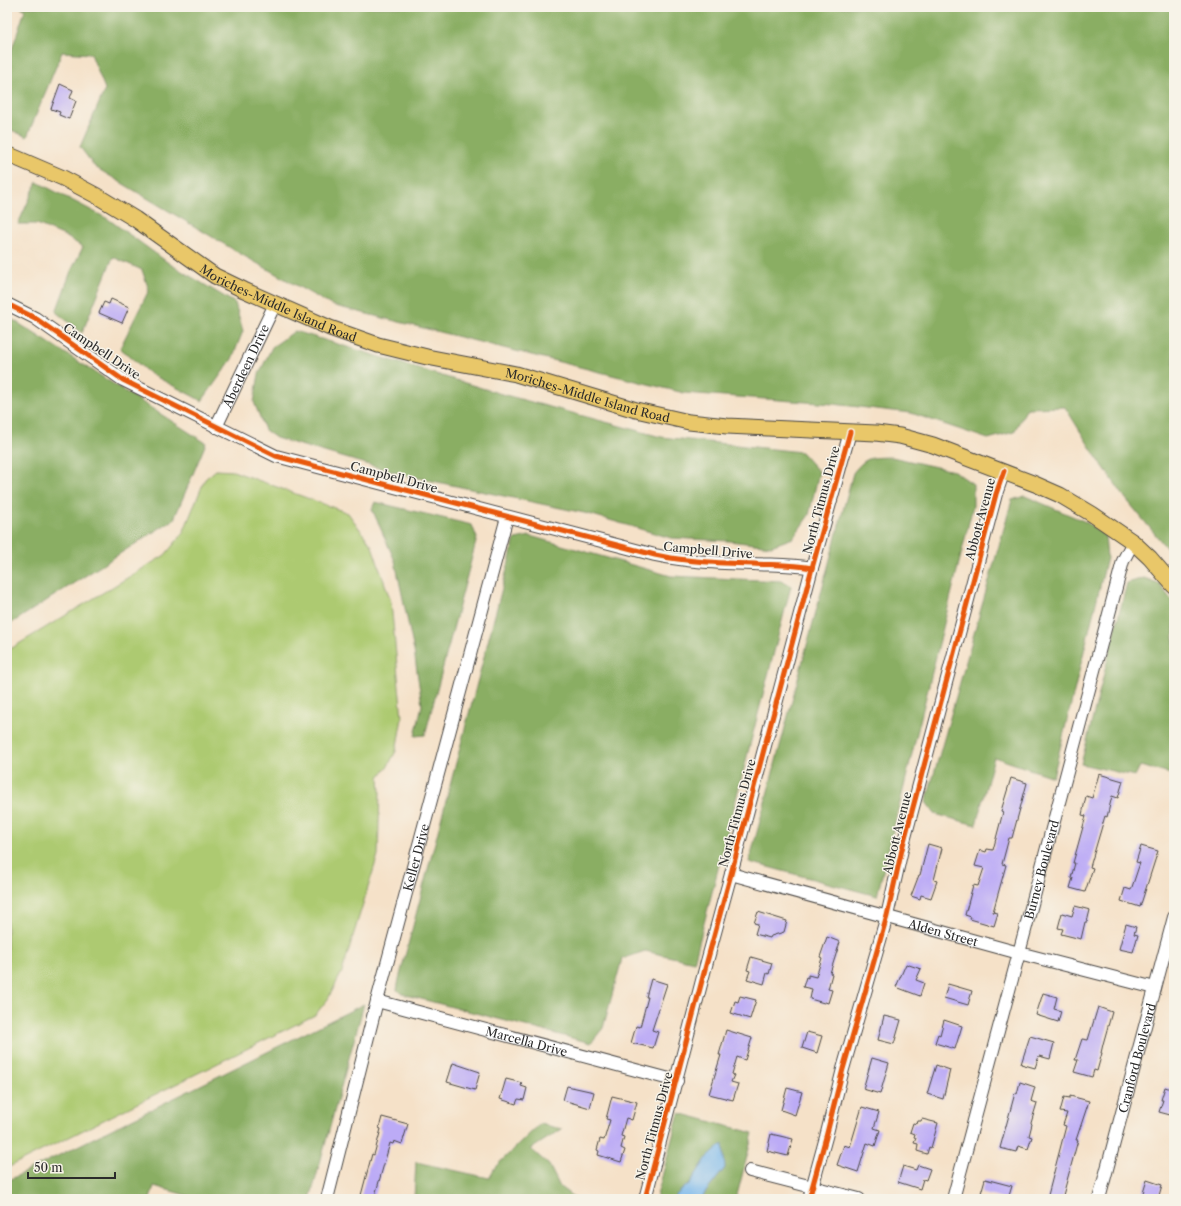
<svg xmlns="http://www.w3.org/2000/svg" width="1181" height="1206" font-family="'Libre Caslon Text',serif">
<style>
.green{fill:#adca71;stroke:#6c7a4e}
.forest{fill:#8aae63;stroke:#5a6c47}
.water{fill:#78b7ec;stroke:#52718c}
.building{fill:#bcabf6}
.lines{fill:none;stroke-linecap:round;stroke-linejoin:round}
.minor-casing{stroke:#494643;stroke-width:14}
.major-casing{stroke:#494643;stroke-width:17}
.minor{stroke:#fff;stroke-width:12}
.major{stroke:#e9c769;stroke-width:15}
.cycleway-casing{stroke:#f7f3e8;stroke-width:8}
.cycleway{stroke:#e8590c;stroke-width:5}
.labels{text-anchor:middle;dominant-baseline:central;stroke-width:3;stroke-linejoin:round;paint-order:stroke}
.street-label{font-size:12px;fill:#2b2b2b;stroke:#f7f3e8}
</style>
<rect width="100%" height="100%" fill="#f7f3e8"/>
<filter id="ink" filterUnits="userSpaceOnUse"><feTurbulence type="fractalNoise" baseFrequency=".025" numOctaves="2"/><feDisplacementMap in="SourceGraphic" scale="8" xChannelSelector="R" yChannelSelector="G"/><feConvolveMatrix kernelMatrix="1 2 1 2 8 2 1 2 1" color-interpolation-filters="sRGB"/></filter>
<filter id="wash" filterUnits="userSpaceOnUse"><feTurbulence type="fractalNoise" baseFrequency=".012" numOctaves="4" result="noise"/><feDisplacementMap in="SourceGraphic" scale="16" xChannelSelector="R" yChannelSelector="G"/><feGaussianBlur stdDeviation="0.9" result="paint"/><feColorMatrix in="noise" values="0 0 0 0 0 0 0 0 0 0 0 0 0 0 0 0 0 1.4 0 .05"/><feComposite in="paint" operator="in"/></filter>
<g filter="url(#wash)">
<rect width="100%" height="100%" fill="#f5e1c8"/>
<polygon class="green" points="216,470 233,471 348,513 372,546 391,602 402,718 396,751 388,766 379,777 380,792 378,855 342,972 328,999 315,1015 7,1168 7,651 165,555 183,533 205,479"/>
<g class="forest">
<polygon points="20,7 1174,7 1174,557 1126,499 1095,455 1065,407 1027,408 1014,432 988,439 911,413 833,404 684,393 331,305 239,253 95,167 80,147 105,89 91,54 62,52 27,137 7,128 7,64 25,10"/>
<polygon points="37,182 108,219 170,264 235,303 243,331 232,359 202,401 149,373 120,348 149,290 142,270 113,257 82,333 56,312 71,271 83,247 65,236 37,224 18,224"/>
<polygon points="7,316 206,443 174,519 7,626"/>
<polygon points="295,331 498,393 661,437 801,452 819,472 809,515 793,538 771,546 729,541 671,538 589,514 404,475 276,438 265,430 254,402 259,374 272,347"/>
<path d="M892 457 954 471 973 484V506L877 896 749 862 853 473C867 455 871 458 892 457Z"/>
<polygon points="1025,496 1086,522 1105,536 1107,558 1053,777 994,757 976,825 935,814 926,802 1012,500"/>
<polygon points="375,502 472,525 477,538 425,735 415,736 422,705 414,651 395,561 372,509"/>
<polygon points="530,536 671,576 782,581 791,586 694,962 645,951 622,959 603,1028 591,1043 402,994 397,990 399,979 515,539"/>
<polygon points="1144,578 1158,583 1174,603 1174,775 1140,766 1135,776 1081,764 1127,583"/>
<polygon points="364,1004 310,1199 199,1199 154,1186 150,1199 7,1199 7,1181"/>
<polygon points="679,1113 753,1133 736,1199 702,1199 705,1193 725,1168 706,1159 690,1183 676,1195 676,1199 656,1199"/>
<polygon points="540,1124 562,1129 531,1149 549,1165 560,1187 576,1199 414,1199 416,1162 489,1178 495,1167"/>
</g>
<polygon class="water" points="723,1144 725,1168 705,1193 702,1199 676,1199 676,1195 690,1183 706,1159"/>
<g id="blocks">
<g class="building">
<polygon points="60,84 73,90 70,98 76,101 69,119 59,115 60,112 51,109"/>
<polygon points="111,299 129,307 122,323 99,313 104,302 109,304"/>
<polygon points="1099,774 1123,781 1118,798 1112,796 1107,817 1105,816 1090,867 1093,868 1085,892 1070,888 1073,878 1071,878 1075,863 1073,863 1086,816 1082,815 1086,796 1092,798"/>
<polygon points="1011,778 1027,783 1012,838 1009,838 1002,864 1006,865 993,912 998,913 994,926 970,919 971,917 965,915 973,885 978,886 984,868 975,866 980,850 986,852 987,849 993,850 1003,812 1001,811"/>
<polygon points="928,844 942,848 934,880 937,881 931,898 921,895 920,899 911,896 919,875 920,875"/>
<polygon points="1141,846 1158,851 1140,907 1121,901 1125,888 1131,890 1140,863 1136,862"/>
<polygon points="1075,906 1090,910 1087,922 1085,922 1081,939 1061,934 1063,929 1058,928 1062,913 1072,916"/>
<polygon points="758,912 787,921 784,932 771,936 770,938 755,934 758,924 754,923"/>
<polygon points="1126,924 1136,927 1134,934 1138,935 1133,952 1119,949"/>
<polygon points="827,937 840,942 830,973 832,974 828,989 832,990 828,1003 825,1002 824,1003 810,999 812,989 803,987 806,977 808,978 808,975 816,977 822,958 820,957"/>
<polygon points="751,957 772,963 769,974 767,973 764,984 747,979 750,971 747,970"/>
<polygon points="906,964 921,969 916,980 924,983 920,996 896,987"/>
<polygon points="651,979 667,984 652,1030 658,1032 653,1048 631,1043 636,1026 640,1027 648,997 646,997"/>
<polygon points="948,984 972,991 968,1005 944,998"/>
<polygon points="1043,993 1057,997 1054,1009 1061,1011 1058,1022 1036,1015"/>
<polygon points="740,996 756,1000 750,1019 731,1013 735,1001 738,1002"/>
<polygon points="1098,1007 1112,1012 1103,1044 1101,1053 1102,1053 1097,1071 1094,1070 1092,1077 1074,1072 1078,1060 1075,1060 1082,1039 1088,1040"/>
<polygon points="884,1016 901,1020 894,1044 878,1040"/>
<polygon points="944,1020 962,1026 955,1049 935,1043 938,1034 940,1035"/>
<polygon points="726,1030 752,1038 745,1060 737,1057 732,1074 734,1075 731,1082 738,1084 733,1100 709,1094 721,1055 719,1055"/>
<polygon points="807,1032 822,1036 817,1053 802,1048"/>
<polygon points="1030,1036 1054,1043 1050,1059 1039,1056 1035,1068 1021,1064"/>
<polygon points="872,1058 889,1063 880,1094 863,1089"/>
<polygon points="453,1063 480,1072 475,1090 447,1082"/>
<polygon points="936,1065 950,1070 943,1099 927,1094"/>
<polygon points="506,1079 522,1083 521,1086 527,1088 524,1100 518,1099 516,1104 500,1099"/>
<polygon points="1020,1082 1035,1087 1031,1101 1037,1103 1031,1123 1032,1124 1029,1136 1032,1137 1028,1149 1018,1146 1016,1152 1000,1148 1015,1093 1017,1094"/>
<polygon points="567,1086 594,1092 590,1108 563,1100"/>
<polygon points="1165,1087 1174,1090 1174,1116 1159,1112 1163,1100 1161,1100"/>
<polygon points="787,1088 802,1092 795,1115 781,1110"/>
<polygon points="612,1096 637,1102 632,1120 626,1118 621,1136 624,1137 621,1148 625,1150 621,1162 598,1155 599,1151 597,1150 600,1139 604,1140 610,1120 606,1119"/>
<polygon points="1070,1096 1089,1101 1076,1140 1078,1140 1062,1199 1047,1199 1066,1126 1063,1125 1067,1113 1060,1112 1064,1097 1070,1098"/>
<polygon points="862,1107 879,1112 874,1128 880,1130 875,1146 867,1143 858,1172 837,1165 844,1145 850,1147"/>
<polygon points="382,1117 408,1124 402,1144 394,1141 393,1144 390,1143 374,1199 360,1199 372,1154 374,1155 381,1129 379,1128"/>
<polygon points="922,1119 938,1123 931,1148 929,1147 927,1154 917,1151 918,1144 914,1143 916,1138 914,1137 915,1134 910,1132 913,1123 917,1124 918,1121 921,1121"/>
<polygon points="771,1134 793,1139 788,1156 767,1151"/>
<polygon points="918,1165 930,1169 926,1180 923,1179 920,1189 898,1182 903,1166 916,1170"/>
<polygon points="985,1179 1012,1186 1008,1199 1002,1199 981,1193"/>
<polygon points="1147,1180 1162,1185 1158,1199 1141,1199"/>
</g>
</g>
</g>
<g filter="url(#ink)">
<use href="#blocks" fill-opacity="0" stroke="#494643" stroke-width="1"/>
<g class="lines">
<g class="minor-casing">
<g id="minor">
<path d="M7 304 35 318 123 380 276 456 655 555C687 562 721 563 754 564 773 565 792 564 812 568"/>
<path id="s1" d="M216 427 275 304"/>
<path id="s2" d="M731 874 1019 953 1155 988"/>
<path id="s3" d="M377 1001 677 1081"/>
<polyline points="750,1171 859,1199"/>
<path id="s4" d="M327 1199 377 1001 507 517"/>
<polyline points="645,1199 705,969 731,874 812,568 850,432"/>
<polyline points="809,1199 826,1137 843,1069 887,916 903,845 996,494 1004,471"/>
<path id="s5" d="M953 1199 1019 953 1123 561 1133 542"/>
<path id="s6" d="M1099 1199 1174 917"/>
</g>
</g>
<g class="major-casing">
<g id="major">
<path id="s7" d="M7 154 63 178 97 196 135 219 215 276 244 290 330 328 378 345 427 357 516 374 636 410 689 422 727 426 876 433 900 436 933 445 1035 484 1060 495 1092 514 1133 542 1150 558 1174 586"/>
</g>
</g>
<use href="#minor" class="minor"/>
<use href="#major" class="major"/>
<g class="cycleway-casing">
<g id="cycleway">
<path d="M7 304 35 318 123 380 276 456 655 555C687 562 721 563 754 564 773 565 792 564 812 568"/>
<polyline points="645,1199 705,969 731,874 812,568 850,432"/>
<polyline points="809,1199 826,1137 843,1069 887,916 903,845 996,494 1004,471"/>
</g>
</g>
<use href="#cycleway" class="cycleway"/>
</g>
</g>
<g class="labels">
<g class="street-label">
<text stroke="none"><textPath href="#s7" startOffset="311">Moriches-Middle Island Road</textPath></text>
<text transform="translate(102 351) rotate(34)">Campbell Drive</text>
<text stroke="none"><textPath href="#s1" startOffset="68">Aberdeen Drive</textPath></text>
<text stroke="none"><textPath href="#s7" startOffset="635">Moriches-Middle Island Road</textPath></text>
<text transform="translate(394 477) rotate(15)">Campbell Drive</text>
<text transform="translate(821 500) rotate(-75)">North Titmus Drive</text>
<text transform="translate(980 519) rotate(-75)">Abbott Avenue</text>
<text transform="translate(708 550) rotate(5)">Campbell Drive</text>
<text transform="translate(737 813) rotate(-75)">North Titmus Drive</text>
<text transform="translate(897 833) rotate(-76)">Abbott Avenue</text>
<text stroke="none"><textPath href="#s4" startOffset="353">Keller Drive</textPath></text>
<text stroke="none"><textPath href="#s5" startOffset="341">Burney Boulevard</textPath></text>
<text stroke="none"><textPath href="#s2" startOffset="220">Alden Street</textPath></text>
<text stroke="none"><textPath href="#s3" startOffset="155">Marcella Drive</textPath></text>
<text stroke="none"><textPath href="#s6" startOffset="146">Cranford Boulevard</textPath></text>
<text transform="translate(654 1126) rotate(-75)">North Titmus Drive</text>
</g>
</g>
<rect width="1181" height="1206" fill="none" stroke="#f7f3e8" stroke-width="24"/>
<path d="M28 1172v6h87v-6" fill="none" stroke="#2b2b2b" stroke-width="2"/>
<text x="34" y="1172" font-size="12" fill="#2b2b2b" stroke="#f7f3e8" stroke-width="3" paint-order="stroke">50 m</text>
</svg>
